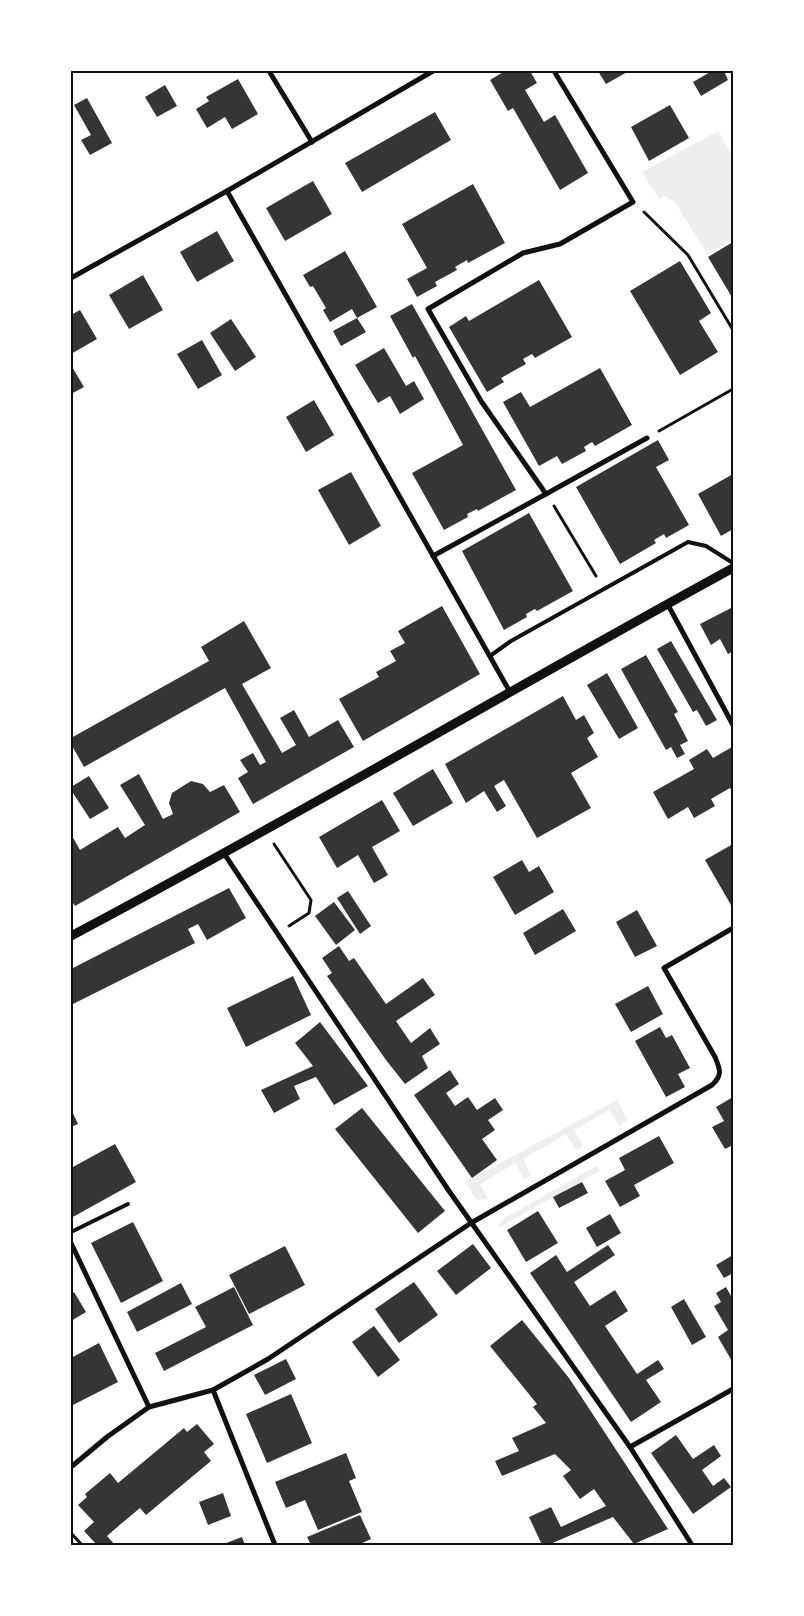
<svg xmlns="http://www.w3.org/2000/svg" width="804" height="1616" font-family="'Exo 2',sans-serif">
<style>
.green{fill:#eee}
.building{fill:#353535}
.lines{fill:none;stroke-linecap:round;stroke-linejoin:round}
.path{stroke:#111;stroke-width:3}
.service{stroke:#111;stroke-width:4}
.minor{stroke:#111;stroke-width:5}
.tertiary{stroke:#111;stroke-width:9}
.neatline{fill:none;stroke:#111;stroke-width:2}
</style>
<rect width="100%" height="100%" fill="#fff"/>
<g class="green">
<polygon points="718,131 733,156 733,239 707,254 675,202 665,196 659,199 642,172"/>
<polygon points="617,1100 628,1120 619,1126 609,1110 574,1130 583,1146 576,1150 566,1134 523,1159 531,1175 524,1179 515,1163 480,1184 488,1199 477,1200 465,1182"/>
<polygon points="597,1166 600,1171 498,1228 501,1220"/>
</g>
<g class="building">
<polygon points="505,71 530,71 537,83 525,90 544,122 555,115 588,173 560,190 513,108 508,111 490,80"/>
<polygon points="598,71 629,71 606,84"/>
<polygon points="712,71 724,71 728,80 701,96 693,82"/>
<polygon points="238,79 258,114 232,129 225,117 207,128 196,109 209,101 206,97"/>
<polygon points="165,85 177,106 157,117 145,97"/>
<polygon points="87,98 112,143 90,155 81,140 91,135 74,105"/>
<polygon points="670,105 689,138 649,161 631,127"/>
<polygon points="435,112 451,140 362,192 345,163"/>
<polygon points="313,181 332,214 285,241 266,208"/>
<polygon points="473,184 505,243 468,263 467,260 455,267 457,270 435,282 437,286 417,297 407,279 427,268 402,224"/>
<polygon points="217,231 234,261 197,282 180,252"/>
<polygon points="733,242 733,299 708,257"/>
<polygon points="345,251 377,307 357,318 352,309 330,322 323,310 326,308 313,286 310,287 303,275"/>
<polygon points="680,261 711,313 699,321 718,352 680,375 630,291"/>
<polygon points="143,275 163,310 129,329 109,295"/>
<polygon points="539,280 572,337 535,358 532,354 523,359 526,364 501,378 504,382 487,392 449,327 466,316 469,321"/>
<polygon points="412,304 516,490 478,511 477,509 467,514 468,517 444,530 412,473 463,445 415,356 413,358 390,316"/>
<polygon points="80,310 97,339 71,354 71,315"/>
<polygon points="357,318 366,332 341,346 333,331"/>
<polygon points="231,319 256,357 235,371 210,333"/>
<polygon points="202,340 222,375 198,389 177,354"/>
<polygon points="384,348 406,386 414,381 424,399 400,414 390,396 378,403 355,365"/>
<polygon points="71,365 84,387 71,394"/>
<polygon points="600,368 632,425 595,446 592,442 584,447 586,451 562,464 557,456 539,466 503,402 521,392 530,407"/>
<polygon points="314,400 334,435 306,452 286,417"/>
<polygon points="658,440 669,460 656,467 689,525 666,538 664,534 654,540 656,543 620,564 576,487"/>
<polygon points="351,472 381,526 349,545 318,490"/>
<polygon points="733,474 733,529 721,536 698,494"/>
<polygon points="529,513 573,591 537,611 535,609 526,614 527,617 504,630 462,551"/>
<polygon points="442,606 480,674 363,741 339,699 379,677 376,672 396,661 390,651 405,643 398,631"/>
<polygon points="733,607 733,651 728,654 720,639 711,645 700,624"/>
<polygon points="244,621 271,668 242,684 282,753 296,745 280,718 294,710 309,737 338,720 354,747 253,804 238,778 248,772 240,760 253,753 260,765 266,762 225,688 84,767 71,744 71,738 209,661 201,647"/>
<polygon points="671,641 717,720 706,726 697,710 693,712 657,649"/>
<polygon points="646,655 678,712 674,714 688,741 680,745 685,754 677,758 671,747 666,750 621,669"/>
<polygon points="607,673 638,728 619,739 587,685"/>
<polygon points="563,696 576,720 584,715 594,733 587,738 598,757 571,773 591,808 537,838 504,780 494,786 506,806 497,812 484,791 466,803 445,764"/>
<polygon points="732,747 733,793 730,788 711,799 715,806 694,818 688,807 668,819 653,792 694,769 689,760 707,749 713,758"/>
<polygon points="433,769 453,803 413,826 393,793"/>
<polygon points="139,774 163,819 173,814 169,803 172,793 191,781 203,784 210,792 224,785 240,812 75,906 71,900 71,834 80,850 118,827 125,838 145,825 120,785"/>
<polygon points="89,776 109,808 90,819 71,790 71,787"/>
<polygon points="382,800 400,831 372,847 388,875 374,883 358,855 337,868 319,837"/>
<polygon points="733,844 733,903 731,905 705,860"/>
<polygon points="522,860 529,872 539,866 554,892 515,915 493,877"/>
<polygon points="229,888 246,918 207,940 198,924 188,929 195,943 71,1005 71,969"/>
<polygon points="348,891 371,926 360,934 337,898"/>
<polygon points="334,902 355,930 336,945 315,916"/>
<polygon points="563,909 576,931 535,955 523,933"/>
<polygon points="637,910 657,946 635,957 616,922"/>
<polygon points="339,946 349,961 354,958 386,1004 423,978 435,995 396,1021 411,1043 430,1028 440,1044 422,1056 428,1068 405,1084 386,1060 327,976 332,973 322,958"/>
<polygon points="293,976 311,1015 246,1047 227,1008"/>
<polygon points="648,986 663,1014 631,1032 615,1004"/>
<polygon points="320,1022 368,1086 334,1105 316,1077 294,1086 300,1099 274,1113 261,1090 313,1066 295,1043"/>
<polygon points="660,1027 666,1038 672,1035 690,1068 678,1074 685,1087 666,1097 635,1041"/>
<polygon points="450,1070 459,1084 446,1093 455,1106 468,1097 477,1110 495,1098 503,1110 488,1120 495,1130 482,1139 497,1160 472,1178 414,1095"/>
<polygon points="733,1097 733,1145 725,1149 712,1127 724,1121 716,1107"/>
<polygon points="362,1108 445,1211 418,1233 335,1129"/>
<polygon points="71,1109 78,1124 71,1127"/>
<polygon points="659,1136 674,1163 634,1185 640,1196 620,1207 605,1181 625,1170 619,1158"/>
<polygon points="115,1144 136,1182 71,1218 71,1168"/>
<polygon points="582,1182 588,1193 559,1208 553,1197"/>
<polygon points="538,1211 558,1243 526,1262 507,1230"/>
<polygon points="610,1214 621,1233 597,1247 586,1228"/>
<polygon points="133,1222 163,1281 121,1303 91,1243"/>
<polygon points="473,1244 491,1268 456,1295 437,1271"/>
<polygon points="608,1245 615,1255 574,1282 590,1306 615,1290 628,1311 605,1326 637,1374 658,1360 664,1369 646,1380 661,1402 631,1422 530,1273 556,1255 567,1272"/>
<polygon points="285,1246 305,1285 249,1314 229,1275"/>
<polygon points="733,1255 733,1273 724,1278 716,1265"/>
<polygon points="414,1282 438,1315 399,1343 375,1309"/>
<polygon points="181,1283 192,1304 137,1332 127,1312"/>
<polygon points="234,1287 253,1325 164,1371 155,1353 206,1327 195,1307"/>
<polygon points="726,1287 731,1296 733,1295 733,1363 718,1337 728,1330 714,1306 721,1302 716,1293"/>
<polygon points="74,1292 86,1312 71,1321 71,1294"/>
<polygon points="684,1299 706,1337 692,1345 671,1307"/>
<polygon points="522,1320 569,1378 668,1529 634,1544 613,1517 548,1545 542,1545 529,1517 551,1507 561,1527 606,1506 594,1489 580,1499 563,1476 571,1470 555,1454 502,1476 495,1461 519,1451 512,1438 546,1423 533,1407 537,1404 490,1346"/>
<polygon points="374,1326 400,1360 378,1377 352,1342"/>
<polygon points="99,1343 118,1382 71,1406 71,1358"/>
<polygon points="286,1359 296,1379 265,1395 254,1375"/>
<polygon points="291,1394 312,1443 267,1463 246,1414"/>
<polygon points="197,1424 214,1444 204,1452 211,1461 146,1515 140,1508 122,1523 107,1536 115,1545 97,1545 84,1531 94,1522 78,1505 87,1497 85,1494 110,1473 118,1483 184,1428 187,1432"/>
<polygon points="676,1435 693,1459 714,1445 721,1456 702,1470 713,1486 724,1478 731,1487 693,1514 651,1453"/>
<polygon points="346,1453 356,1478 349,1481 362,1512 318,1530 305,1500 286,1508 275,1482"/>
<polygon points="223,1493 231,1516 208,1525 199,1502"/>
<polygon points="360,1515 371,1539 358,1545 311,1545 307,1537"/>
<polygon points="242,1537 245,1545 221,1545"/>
</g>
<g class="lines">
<g class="path">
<polyline points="644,212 688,255 733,330"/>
<polyline points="659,431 733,389"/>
<polyline points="554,506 596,576"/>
<polyline points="274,844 311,900 309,913 289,926"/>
<polyline points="71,1533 82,1545"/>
</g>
<g class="service">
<polyline points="490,656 511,641 688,542 706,546 733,563"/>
<polyline points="71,1232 128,1204"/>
</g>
<g class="minor">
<polyline points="269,71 312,142"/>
<polyline points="227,191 510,692"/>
<polyline points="71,278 227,191 433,71"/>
<polyline points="546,494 647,438"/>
<polyline points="433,556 546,494 481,401 428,309 523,253 560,244 633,202 554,71"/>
<polyline points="668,605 733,725"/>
<polyline points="223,852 449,1191 630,1447 692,1545"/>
<polyline points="71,1243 149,1407"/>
<polyline points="213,1390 275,1545"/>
<polyline points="630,1447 733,1389"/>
<path d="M71 1467 107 1437 149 1407 213 1390 268 1359 471 1223 712 1085C723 1075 720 1069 715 1057L664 968 733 928"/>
</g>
<path class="tertiary" d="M71 936C294 818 511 689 733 568"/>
</g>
<rect width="804" height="1616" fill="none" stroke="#ffffff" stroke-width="145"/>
<rect x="72" y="72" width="660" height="1472" class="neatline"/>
</svg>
